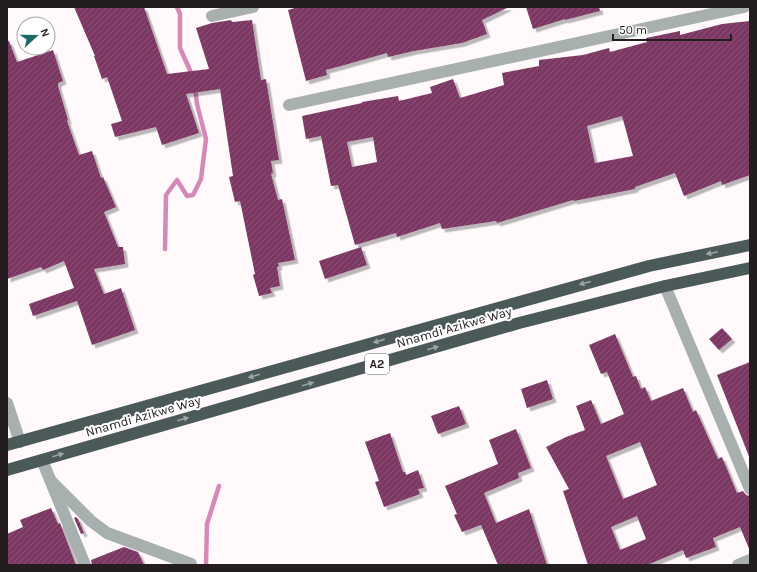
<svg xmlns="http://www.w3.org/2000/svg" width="757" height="572" font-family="Karla,sans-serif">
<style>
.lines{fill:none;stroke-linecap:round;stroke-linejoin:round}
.stream{stroke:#d489b7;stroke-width:4.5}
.building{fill:url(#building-hatch);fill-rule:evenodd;filter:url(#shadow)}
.minor{stroke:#a8afaf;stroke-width:12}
.highway{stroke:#4b5a59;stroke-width:12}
.oneway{fill:#9ca4a4}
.labels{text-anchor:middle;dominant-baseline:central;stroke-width:4;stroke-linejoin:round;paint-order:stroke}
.shield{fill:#fff;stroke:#656163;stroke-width:1}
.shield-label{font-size:12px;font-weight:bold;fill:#231d20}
.street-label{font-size:13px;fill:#231d20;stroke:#fff}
</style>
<defs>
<pattern id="building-hatch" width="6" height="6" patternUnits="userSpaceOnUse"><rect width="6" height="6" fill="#7c3964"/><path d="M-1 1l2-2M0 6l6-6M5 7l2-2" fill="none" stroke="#895376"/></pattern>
<filter id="shadow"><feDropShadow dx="3.5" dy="3.5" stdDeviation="0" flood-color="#0004"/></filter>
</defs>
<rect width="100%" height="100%" fill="#fff9fc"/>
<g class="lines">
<g class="stream">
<polyline points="177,7 180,14 180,48 193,77"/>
<polyline points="165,249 166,195 177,180 187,196 193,195 201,179 206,139 197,104 195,88"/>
<polyline points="206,565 207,524 219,486"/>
</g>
</g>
<g class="building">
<polygon points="74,7 144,7 167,74 209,69 196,28 212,23 231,20 232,22 252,20 261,80 266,79 279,160 271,161 273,173 271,174 278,200 282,199 295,260 278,263 279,266 277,267 280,286 270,288 272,293 259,296 253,275 255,274 240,201 235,202 229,177 233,176 220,89 186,94 199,133 162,145 156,127 115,137 111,124 122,121 107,77 102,79 94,56 95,56"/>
<polygon points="298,7 509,7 482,20 487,34 462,43 414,51 388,57 387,53 341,66 326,70 327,75 306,81 288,10"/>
<polygon points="526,7 599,7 600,11 565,20 565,19 533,29"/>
<path d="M750 21V175L722 185 721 181 684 196 675 173 635 187V189L574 201 573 200 497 223 496 221 442 229 440 223 397 237 396 233 355 245 338 185 331 186 321 136 306 139 302 116 362 103V102L398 96 399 101 432 93 430 87 453 79 460 98 504 85 502 73 539 66V60L583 55 609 48 610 52 647 42 646 38 680 31V35L722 24ZM622 116 633 156 595 163 587 126ZM373 137 377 162 352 167 347 142Z"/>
<polygon points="7,41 9,41 17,62 53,50 63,81 58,83 58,86 68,120 67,121 79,155 92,151 101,178 103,177 116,207 104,212 118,247 123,247 125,264 94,269 104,294 121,288 135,330 92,345 77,301 33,316 29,304 74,288 64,261 43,270 41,267 7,279"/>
<polygon points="361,247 367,265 325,279 319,261"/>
<polygon points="722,328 732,339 719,350 709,339"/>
<path d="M615 334 633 377 636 376 641 389 645 387 651 401 683 388 693 412 696 410 718 459 722 457 737 493 743 491 746 495 750 496V551L740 527 713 538 716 547 686 558 683 550 647 565H588L563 491 569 489 546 447 566 437 585 430 576 406 591 400 601 424 624 414 607 372 601 374 589 345ZM640 442 657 485 623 499 606 456ZM637 516 646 539 620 550 611 527Z"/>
<polygon points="750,362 750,459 717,375"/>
<polygon points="547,380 553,399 527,408 521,389"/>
<polygon points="459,406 466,424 438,434 431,416"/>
<polygon points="516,429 531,468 518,473 519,478 484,493 496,523 529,509 547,565 498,565 481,525 462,532 454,515 457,514 445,486 498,464 489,440"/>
<polygon points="390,433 403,472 405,472 406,475 418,470 424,488 418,489 420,494 384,507 375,482 379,481 365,442"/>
<polygon points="51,508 58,524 60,523 76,565 7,565 7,534 23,527 20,520"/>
<polygon points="76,517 78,519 84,533 81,534 74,518"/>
<polygon points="124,547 138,552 144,565 92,565 91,560"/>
</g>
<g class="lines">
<g class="minor">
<polyline points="212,16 253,7"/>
<polyline points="289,105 744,7"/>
<polyline points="665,286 750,489"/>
<polyline points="7,403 20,442"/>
<polyline points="42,460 85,565"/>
<polyline points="50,480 91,521 107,533 191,564"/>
<polyline points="738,565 750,560"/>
</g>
<g class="highway">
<polyline points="7,445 649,266 750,245"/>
<polyline points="7,470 519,323 665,286 750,268"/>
</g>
</g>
<defs><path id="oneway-solid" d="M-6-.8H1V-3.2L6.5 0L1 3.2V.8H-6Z"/></defs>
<g class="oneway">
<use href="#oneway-solid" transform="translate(712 253) rotate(168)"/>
<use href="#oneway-solid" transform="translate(585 283) rotate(165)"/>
<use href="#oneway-solid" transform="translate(379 341) rotate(164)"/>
<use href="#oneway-solid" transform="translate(433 348) rotate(-16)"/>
<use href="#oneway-solid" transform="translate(254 376) rotate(164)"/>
<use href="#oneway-solid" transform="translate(308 384) rotate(-16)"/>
<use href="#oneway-solid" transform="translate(183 419) rotate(-16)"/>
<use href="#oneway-solid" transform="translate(58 455) rotate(-16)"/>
</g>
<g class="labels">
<rect class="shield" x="365" y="354" width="24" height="20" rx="3"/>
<g class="shield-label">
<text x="377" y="364">A2</text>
</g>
<g class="street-label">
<text transform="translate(454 327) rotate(-16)">Nnamdi Azikwe Way</text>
<text transform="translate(143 416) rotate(-16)">Nnamdi Azikwe Way</text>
</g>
</g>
<rect width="757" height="572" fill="none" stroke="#231d20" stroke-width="16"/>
<g transform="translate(36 36) rotate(69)"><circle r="19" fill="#ffffff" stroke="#a7a5a6"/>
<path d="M0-3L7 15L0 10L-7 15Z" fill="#1b6867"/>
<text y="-6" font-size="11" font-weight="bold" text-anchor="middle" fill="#231d20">N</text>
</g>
<path d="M613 34v6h118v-6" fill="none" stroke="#231d20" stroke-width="2"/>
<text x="619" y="34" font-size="12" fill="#231d20" stroke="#ffffff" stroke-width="3" paint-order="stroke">50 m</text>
</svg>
